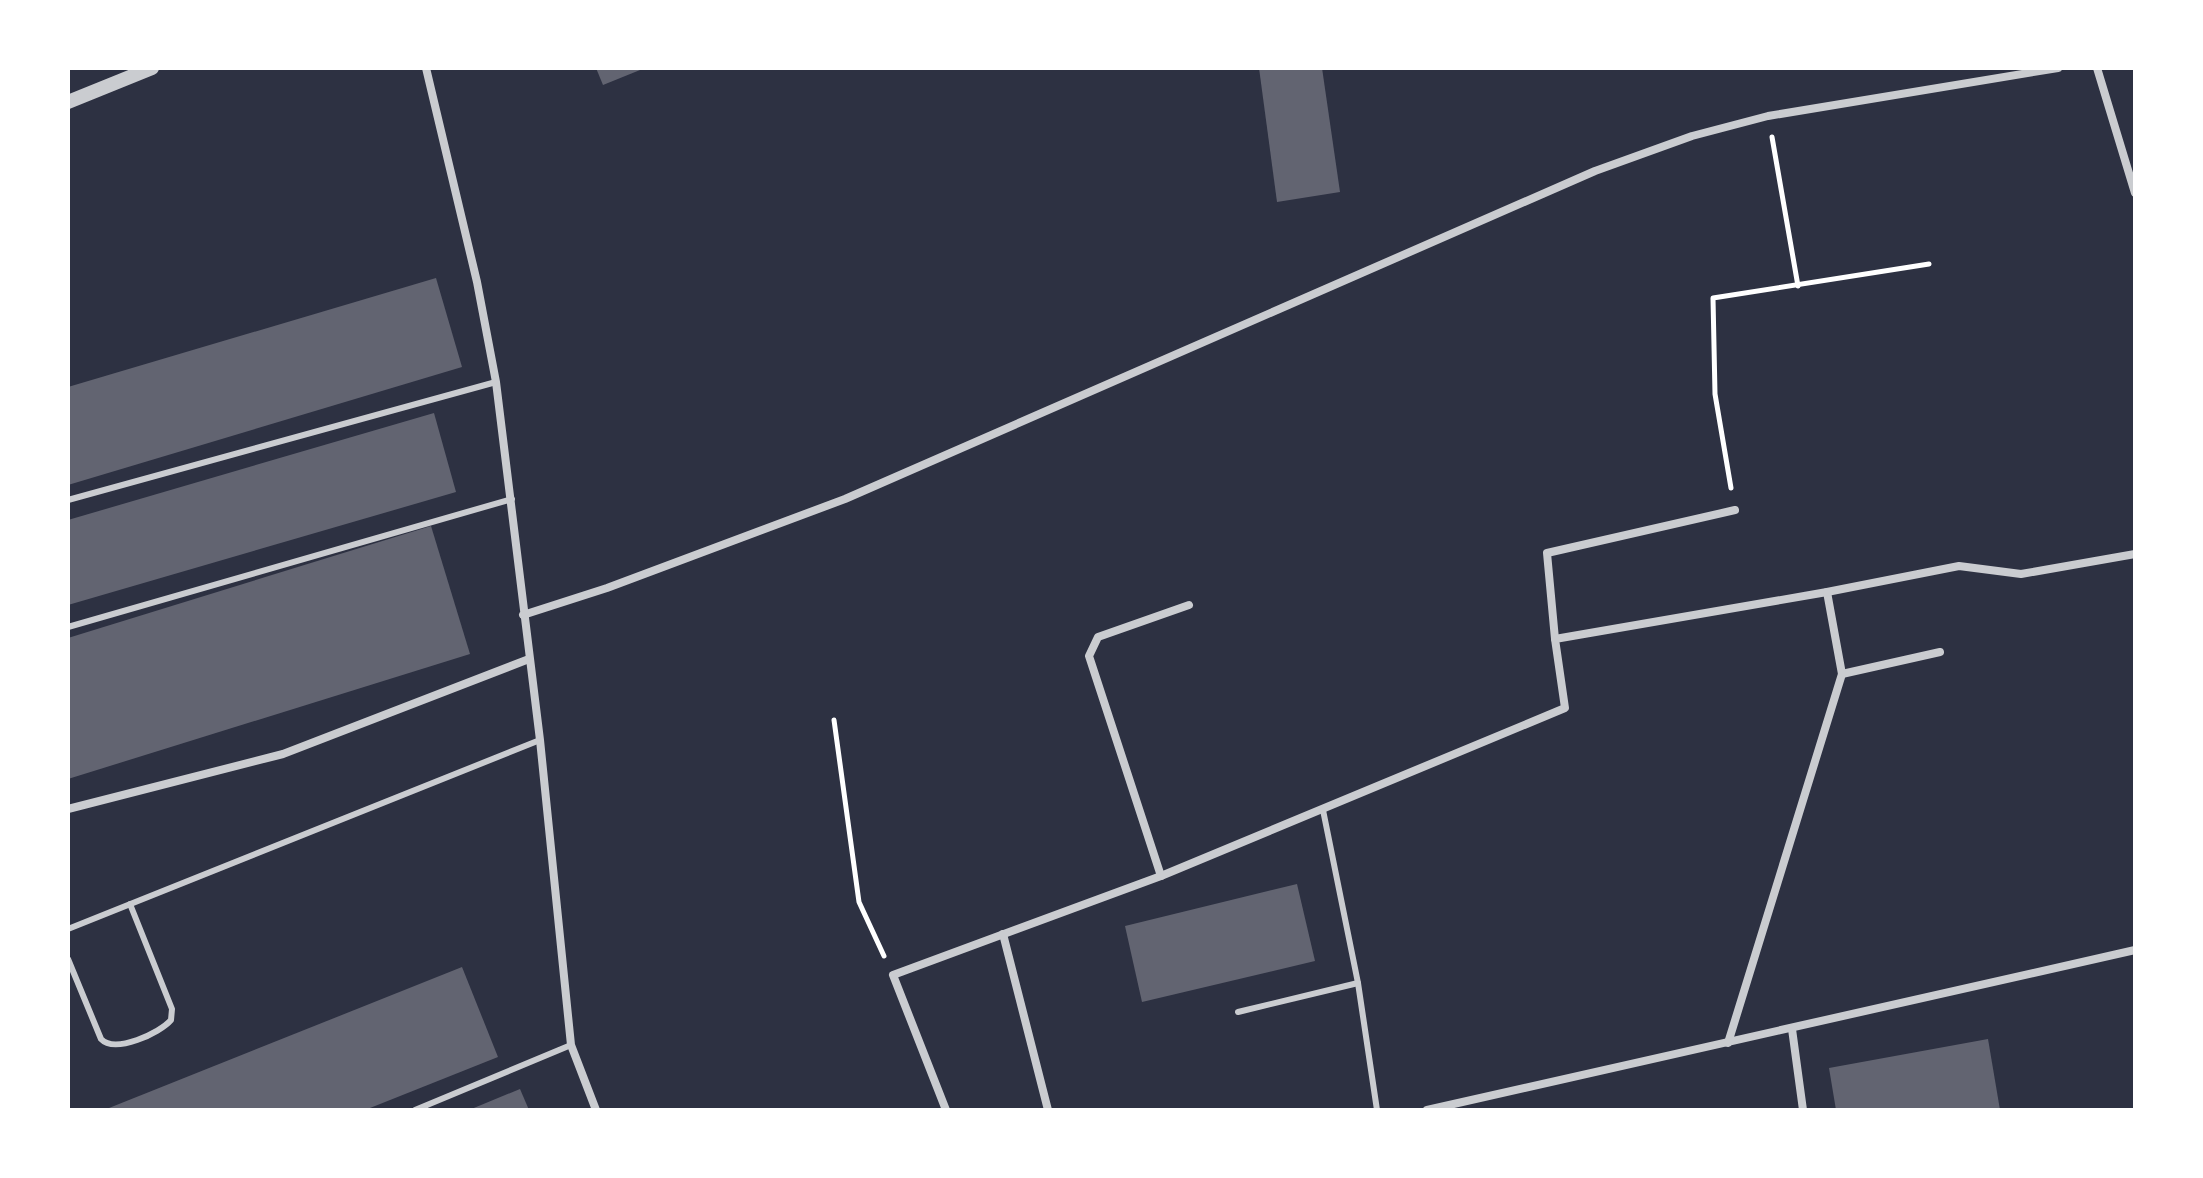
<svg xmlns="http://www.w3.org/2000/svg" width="2203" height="1178" font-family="Karla,sans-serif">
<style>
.building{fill:#626471}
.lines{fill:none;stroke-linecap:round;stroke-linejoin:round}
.path{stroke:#fff;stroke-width:5}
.service{stroke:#caccd0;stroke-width:6}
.minor{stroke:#caccd0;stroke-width:8}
.tertiary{stroke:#caccd0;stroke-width:14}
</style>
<rect width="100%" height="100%" fill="#2d3142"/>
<g class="building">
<polygon points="596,68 645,68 603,85"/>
<polygon points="1259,68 1322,68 1340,192 1277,202"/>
<polygon points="436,278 462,367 68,485 68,387"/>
<polygon points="434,413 456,492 68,605 68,520"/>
<polygon points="431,526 470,654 68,779 68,638"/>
<polygon points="1297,884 1315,961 1142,1002 1125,926"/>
<polygon points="462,967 498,1057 365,1110 104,1110"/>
<polygon points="1988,1039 2000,1110 1836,1110 1829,1068"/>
<polygon points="520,1089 529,1110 469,1110"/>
</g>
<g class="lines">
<g class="path">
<polyline points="1772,137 1798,286"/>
<polyline points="1731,488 1715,394 1713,298 1929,264"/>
<polyline points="834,720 859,902 884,956"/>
</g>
<g class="service">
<polyline points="68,500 496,382"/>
<polyline points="68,627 512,499"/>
<polyline points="1323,810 1358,983 1377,1110"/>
<polyline points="68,929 540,740"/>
<path d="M68 959 101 1039C115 1054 160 1033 171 1020L172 1009 130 904"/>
<polyline points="1238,1012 1358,983"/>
<polyline points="415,1110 571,1045"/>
</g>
<g class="minor">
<polyline points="426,68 477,282 496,382 540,740 571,1045 596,1110"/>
<polyline points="2097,68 2135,193"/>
<polyline points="523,615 607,588 845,499 1595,171 1692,136 1768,116 2058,68"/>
<polyline points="1555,639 1547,553 1735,510"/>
<polyline points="1842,674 1940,652"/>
<polyline points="68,809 283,754 529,659"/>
<polyline points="1161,876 1089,656 1098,637 1189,605"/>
<polyline points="1003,934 1048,1110"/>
<polyline points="1792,1029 1803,1110"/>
<polyline points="1728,1043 1842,674 1827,592"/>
<polyline points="946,1110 893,975 1161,876 1565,708 1555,639 1827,592 1959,566 2021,574 2135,554"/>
<polyline points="1427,1110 2135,950"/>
</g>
<polyline class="tertiary" points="68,102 152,68"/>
</g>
<rect width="2203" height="1178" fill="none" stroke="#ffffff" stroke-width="140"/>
</svg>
